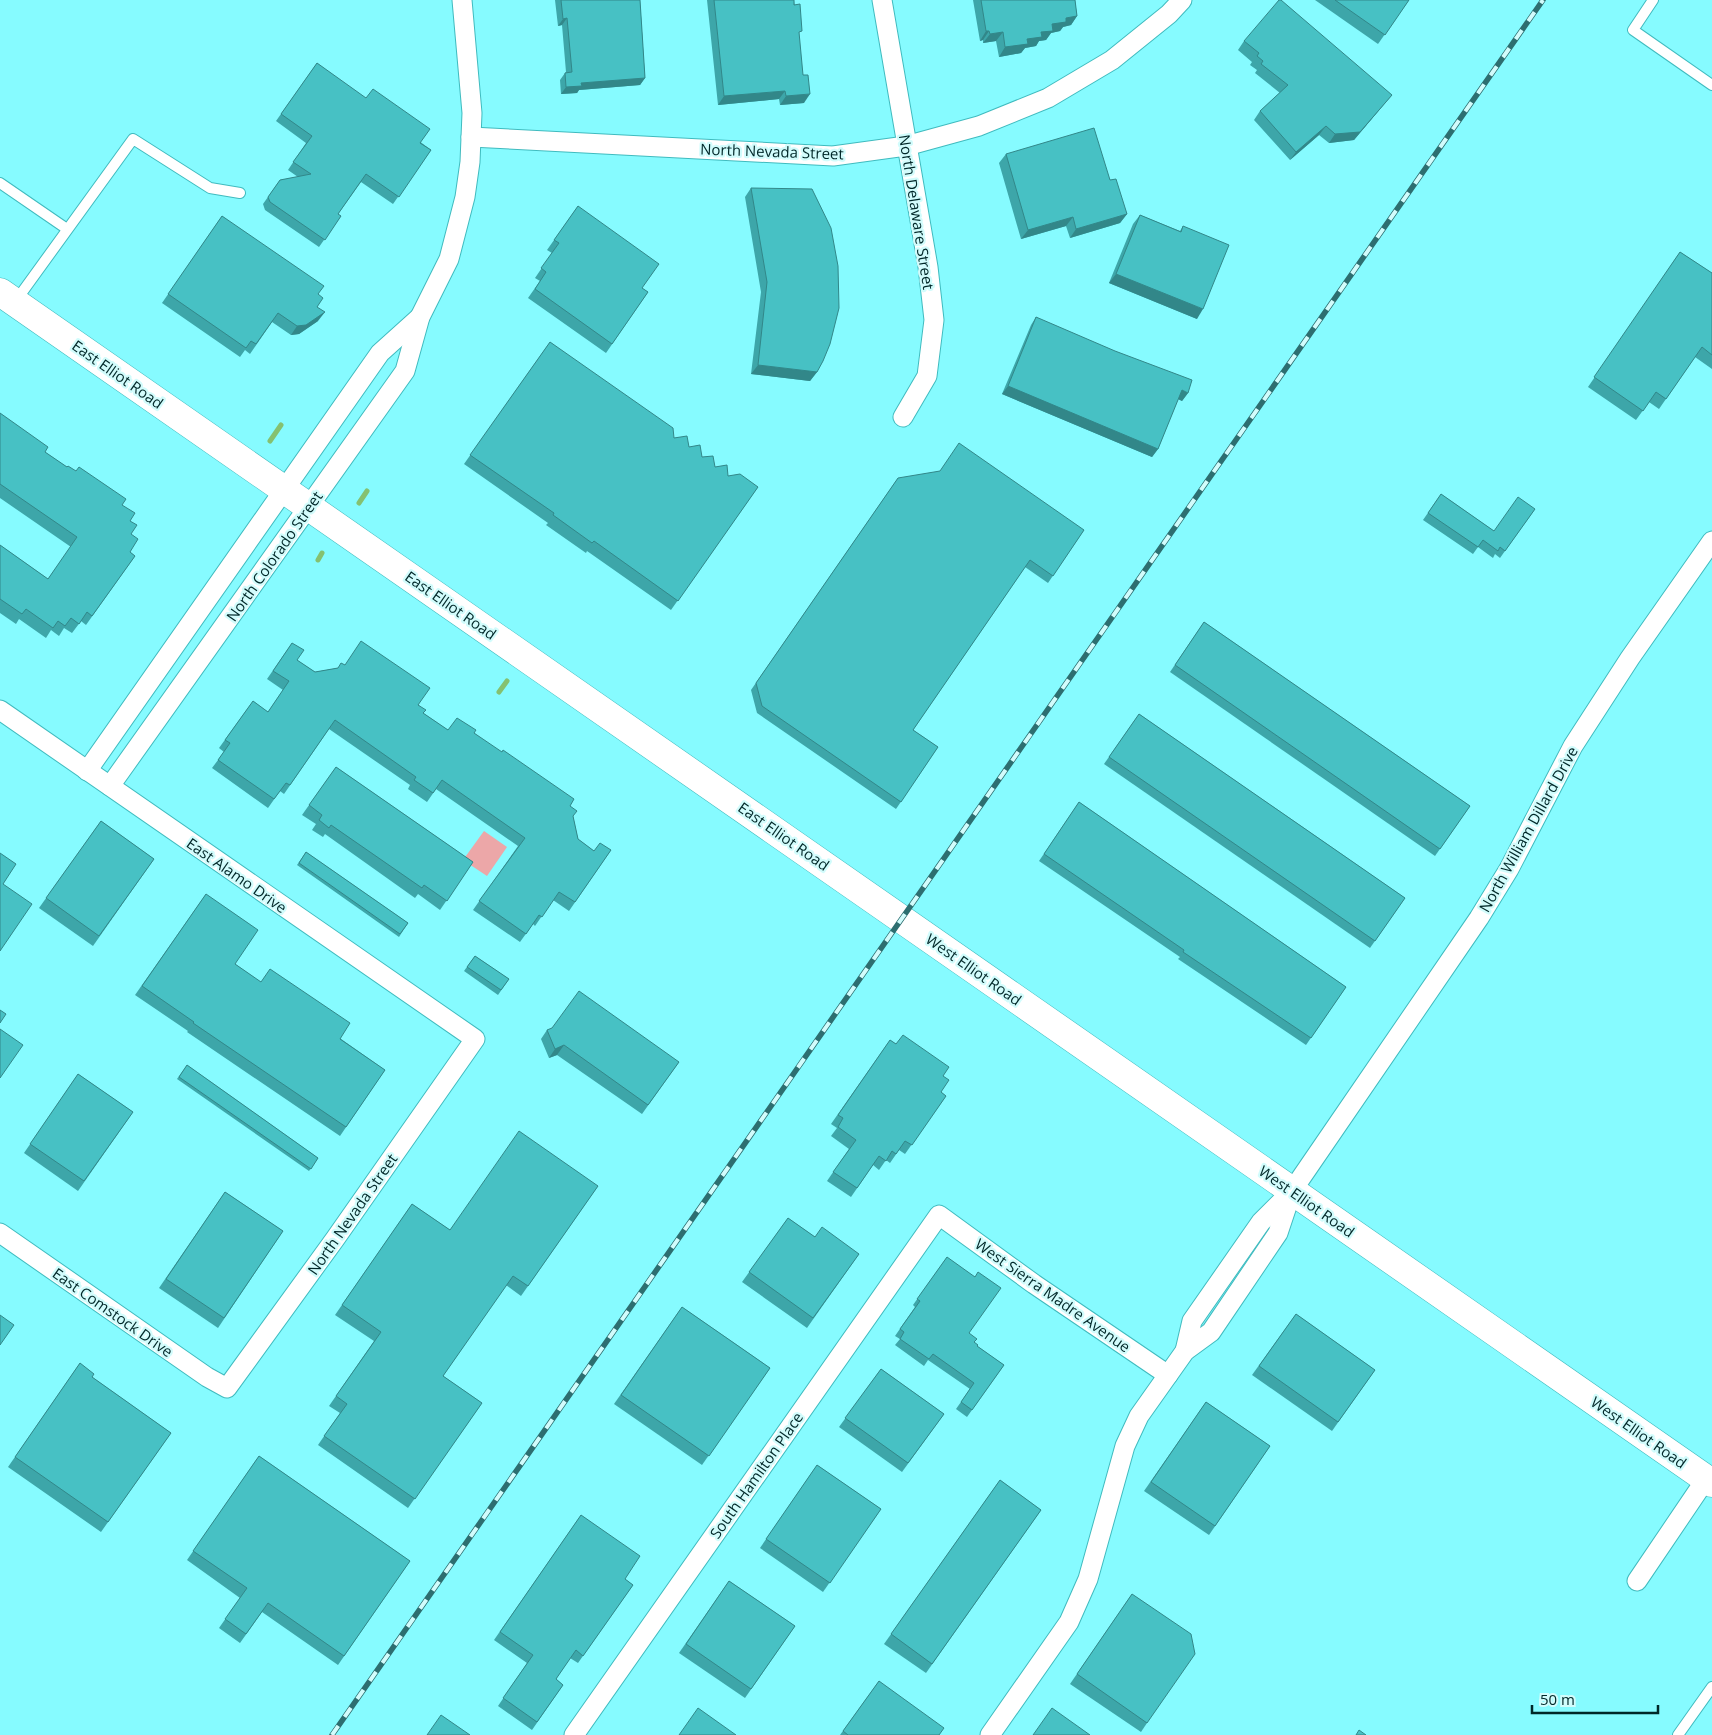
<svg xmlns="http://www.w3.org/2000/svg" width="1712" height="1735" font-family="'Open Sans',sans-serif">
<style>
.green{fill:#eca7a8}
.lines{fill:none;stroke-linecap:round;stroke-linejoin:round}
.stream{stroke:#85c170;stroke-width:5}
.lane-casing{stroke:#40bbbf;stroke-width:12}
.street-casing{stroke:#40bbbf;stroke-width:21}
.secondary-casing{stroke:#40bbbf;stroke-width:29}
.lane{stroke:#fff;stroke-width:10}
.street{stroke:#fff;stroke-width:19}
.secondary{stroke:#fff;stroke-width:28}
.rail-casing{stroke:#2d6e70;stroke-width:5.5}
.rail{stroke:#d2fcfc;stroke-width:4;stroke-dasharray:11;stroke-linecap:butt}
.wall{fill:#3da6a9}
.shaded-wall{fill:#328789}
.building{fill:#47c1c4;stroke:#328789}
.labels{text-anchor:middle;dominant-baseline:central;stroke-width:4.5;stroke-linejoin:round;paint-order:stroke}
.street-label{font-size:15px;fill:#002728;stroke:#d2fcfc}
</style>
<rect width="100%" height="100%" fill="#86fbff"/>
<polygon class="green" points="484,831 507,847 487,876 463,860"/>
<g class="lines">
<g class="stream">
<polyline points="270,441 281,425"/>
<polyline points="359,503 367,491"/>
<polyline points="318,560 322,553"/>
<polyline points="499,692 507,681"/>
</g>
<g class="lane-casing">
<g id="lane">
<polyline points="1653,0 1633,30 1712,85"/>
<polyline points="0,183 67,229"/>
<polyline points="15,302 133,139 210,188 240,193"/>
<polyline points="1678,1735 1712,1687"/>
</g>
</g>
<g class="street-casing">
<g id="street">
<polyline points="882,0 928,267 934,320 927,376 903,417"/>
<polyline points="471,137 833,156 906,146 979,126 1048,98 1112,60 1169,14 1182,0"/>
<polyline points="0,710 475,1039 335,1239 227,1388 207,1377 0,1233"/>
<polyline points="87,771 380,353 420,317"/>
<polyline points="110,786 405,371 420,317 449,259 465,197 470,162 472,113 462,0"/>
<polyline points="1185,1351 1192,1321 1261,1222 1292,1191 1479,918 1509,869 1573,746 1630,658 1712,541"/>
<polyline points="1637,1581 1706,1479"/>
<polyline points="574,1735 939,1215 1034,1284 1168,1375"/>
<polyline points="990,1735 1069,1622 1088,1579 1125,1446 1139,1416 1185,1351 1211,1332 1278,1233 1291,1194"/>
</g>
</g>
<g class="secondary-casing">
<polyline id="secondary" points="0,292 1712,1483"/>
</g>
<use href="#lane" class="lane"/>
<use href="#street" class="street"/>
<use href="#secondary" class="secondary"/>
<g class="rail-casing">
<polyline id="rail" points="332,1735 1543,0"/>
</g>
<use href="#rail" class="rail"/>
</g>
<g class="wall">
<polygon points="555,0 640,0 645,78 640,85 579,90 577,93 561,94 560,80 565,73 566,72 562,25 558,26"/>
<polygon points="707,0 794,0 799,36 804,103 780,105 779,99 718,105"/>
<polygon points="973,0 1075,0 1077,16 1071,25 1063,27 1060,31 1051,33 1046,40 1039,41 1036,46 1025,48 1021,53 999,57 996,41 983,43 983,40 980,41"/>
<polygon points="1315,0 1409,0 1378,44"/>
<polygon points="1244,41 1385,103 1354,140 1329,143 1319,135 1290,160 1254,120 1260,111 1280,93 1255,73 1257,70 1250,65 1252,62 1238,50"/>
<polygon points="317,63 431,150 393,204 361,182 338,214 341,216 319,247 265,210 263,204 280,180 298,177 288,170 306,143 276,121"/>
<polygon points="1006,154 1110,180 1127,214 1120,223 1070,238 1066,226 1021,239 999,163"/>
<polygon points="751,188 817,372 810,381 751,374 761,292 745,197"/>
<polygon points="578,206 642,288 648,292 606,353 528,298 540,281 535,278 552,253 547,250"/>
<polygon points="1140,215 1180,231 1183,226 1197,319 1109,283 1133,224"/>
<polygon points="222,216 318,294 317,307 318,321 299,334 291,335 272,322 250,354 245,350 240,357 162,303"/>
<polygon points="1680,252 1712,273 1712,369 1695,357 1659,409 1649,402 1636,420 1588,387"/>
<polygon points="1036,317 1188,393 1182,401 1178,399 1158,449 1152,457 1002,394 1031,325"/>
<polygon points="550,342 674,438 689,447 715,467 728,476 758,487 671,610 587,551 586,553 546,525 548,523 464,464"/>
<polygon points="0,413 45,452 122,505 130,521 131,534 130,552 135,556 86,625 81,621 72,633 64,628 59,636 51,630 46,638 19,619 16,624 0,613 0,545 48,579 71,547 0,498"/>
<polygon points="898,478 1084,530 1048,583 1025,567 913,730 938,747 896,809 757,713 751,690"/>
<polygon points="1441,494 1494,531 1535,509 1500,558 1495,554 1493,558 1478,547 1473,554 1423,520"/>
<polygon points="1204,622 1470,806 1435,856 1170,672"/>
<polygon points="292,643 297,660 315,672 338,668 345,665 419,705 423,713 448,730 474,733 570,806 573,816 578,839 594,851 611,850 569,911 553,900 535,926 533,924 520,942 473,910 518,846 436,789 427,802 408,789 410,785 329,729 284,794 280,791 268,808 212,768 224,752 219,748 253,701 268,712 283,690 267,679"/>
<polygon points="1139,714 1405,898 1370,948 1104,764"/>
<polygon points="336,767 473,862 440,910 418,894 415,898 325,834 323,837 312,830 316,824 302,815"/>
<polygon points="1079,802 1346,987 1306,1045 1178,959 1180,957 1039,861"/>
<polygon points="101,821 154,859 93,946 39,908"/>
<polygon points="306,852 408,923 399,937 297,865"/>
<polygon points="206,894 235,964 385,1070 340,1136 187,1032 188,1031 135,995"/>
<polygon points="475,956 509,979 498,995 464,971"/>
<polygon points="547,1030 679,1062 642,1114 557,1055 549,1058 541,1039"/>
<polygon points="890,1040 943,1076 941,1092 946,1096 905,1154 899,1150 890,1163 886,1160 879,1170 873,1165 851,1197 827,1181 849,1149 831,1136 837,1128 831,1124"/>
<polygon points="187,1065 318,1158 309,1171 177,1079"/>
<polygon points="78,1074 133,1112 78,1191 24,1153"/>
<polygon points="598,1186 521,1296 506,1285 443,1376 482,1403 408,1508 318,1445 340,1413 329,1406 374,1341 335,1315 412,1204 450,1230"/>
<polygon points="225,1192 283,1231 218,1328 159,1288"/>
<polygon points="788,1218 815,1237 859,1254 807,1328 742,1282"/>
<polygon points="947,1257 969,1333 977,1346 1004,1365 967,1417 956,1409 970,1389 928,1360 924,1366 895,1345 900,1339 895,1336 915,1307 913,1305"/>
<polygon points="682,1307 770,1368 702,1465 614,1404"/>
<polygon points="1296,1314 1375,1370 1332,1431 1252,1375"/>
<polygon points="80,1363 92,1377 171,1433 101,1532 8,1467"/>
<polygon points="881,1369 944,1414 902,1472 839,1427"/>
<polygon points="1206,1402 1270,1446 1209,1535 1144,1491"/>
<polygon points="259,1456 410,1561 338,1665 262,1612 240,1643 219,1628 240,1598 187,1560"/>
<polygon points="817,1465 881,1509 823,1592 760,1548"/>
<polygon points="1000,1480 1041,1510 926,1673 884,1644"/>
<polygon points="581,1515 625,1579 633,1585 578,1663 570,1658 556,1679 563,1685 532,1730 498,1706 527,1663 494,1640"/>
<polygon points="729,1581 795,1626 745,1698 679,1653"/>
<polygon points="1132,1594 1147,1723 1141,1732 1070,1684"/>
<polygon points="879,1681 939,1735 840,1735"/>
</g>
<g class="shaded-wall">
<polygon points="1077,16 1071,25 1063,27 1060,31 1051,33 1046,40 1039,41 1036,46 1025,48 1021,53 999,57 1005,47 1027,39 1041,32 1052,24 1066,18"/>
<polygon points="567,18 562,25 558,26 563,19"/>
<polygon points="986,31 989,31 983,40 980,41"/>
<polygon points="1003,32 996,41 983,43 990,34"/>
<polygon points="645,78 640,85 579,90 577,93 561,94 566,87 581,83"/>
<polygon points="785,91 779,99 718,105 724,96"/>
<polygon points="810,94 804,103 780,105 786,96"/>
<polygon points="1392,95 1385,103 1354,140 1329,143 1335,134"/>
<polygon points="1326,126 1319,135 1290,160 1296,152"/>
<polygon points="1127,214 1120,223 1070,238 1076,229"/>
<polygon points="1073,217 1066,226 1021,239 1028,230"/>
<polygon points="1116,274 1203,309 1197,319 1109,283"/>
<polygon points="325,312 318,321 299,334 291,335 297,326"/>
<polygon points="758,365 817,372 810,381 751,374"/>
<polygon points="1008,386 1158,449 1152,457 1002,394"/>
<polygon points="1182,390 1188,393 1182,401 1176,398"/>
<polygon points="564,1045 557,1055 549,1058 555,1049"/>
</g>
<g class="building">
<polygon points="561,0 640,0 645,78 581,83 582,86 566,87 565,73 572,72 567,18 563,19"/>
<polygon points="714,0 794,0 794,5 800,4 802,31 799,32 803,75 808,75 810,94 786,96 785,91 724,96"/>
<polygon points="981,0 1075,0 1077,16 1066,18 1066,22 1052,24 1053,31 1041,32 1042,37 1027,39 1028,44 1005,47 1003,32 990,34 989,31 986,31"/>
<polygon points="1279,0 1281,0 1392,95 1360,132 1335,134 1326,126 1296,152 1260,111 1288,85 1261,64 1263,61 1257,56 1259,53 1244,41"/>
<polygon points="1335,0 1409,0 1385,35"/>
<polygon points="317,63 366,98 373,89 430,129 420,143 431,150 399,197 366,174 338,214 341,216 325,240 270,202 268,197 280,180 311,174 293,162 312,136 281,114"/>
<polygon points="1094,128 1110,180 1116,179 1127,214 1076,229 1073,217 1028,230 1006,154"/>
<polygon points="751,188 812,189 831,228 838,266 839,308 830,344 823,361 817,372 758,365 767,282"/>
<polygon points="578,206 659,264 642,288 648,292 612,344 535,289 546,272 541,268 559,243 554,240"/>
<polygon points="1140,215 1181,232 1183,226 1229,245 1203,309 1116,274"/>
<polygon points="222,216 324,286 318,294 323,298 317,307 325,312 306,325 297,326 278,313 256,344 251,341 246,348 168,294"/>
<polygon points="1680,252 1712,273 1712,355 1702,347 1666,399 1656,392 1643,411 1594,377"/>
<polygon points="1036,317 1115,351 1192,380 1188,393 1182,390 1158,449 1008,386"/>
<polygon points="550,342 673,428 674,438 687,436 689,447 700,445 702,457 713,456 715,467 727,465 728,476 740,474 758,487 678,601 594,541 592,543 553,515 554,513 470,455"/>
<polygon points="0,413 48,447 45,452 67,467 68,466 76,471 79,467 126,499 122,505 135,513 130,521 137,525 131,534 138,539 130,552 135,556 92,616 87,612 79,624 71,618 65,626 58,621 53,628 26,609 22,614 0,599 0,545 48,579 77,537 0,484"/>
<polygon points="959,443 1084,530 1053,576 1030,560 913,730 938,747 901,802 762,706 756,683 898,478 940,471"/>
<polygon points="1441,494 1494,531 1518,497 1535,509 1505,551 1500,547 1498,551 1483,540 1478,547 1428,513"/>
<polygon points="1204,622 1470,806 1440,849 1175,665"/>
<polygon points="361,641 430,688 418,705 426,710 423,713 448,730 457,718 476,730 474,733 502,752 503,750 574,799 570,806 577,811 573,816 578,839 594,851 600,843 611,850 575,902 559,892 542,917 539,915 526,934 479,901 525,838 442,780 433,793 414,780 416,777 335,720 290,785 286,783 274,799 218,760 230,743 225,740 253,701 268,712 289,681 273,671 292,643 304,650 297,660 315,672 338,668 341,663 345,665"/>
<polygon points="1139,714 1405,898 1375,941 1109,757"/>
<polygon points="336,767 473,862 447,901 424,885 422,888 331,825 329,828 319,820 322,815 309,805"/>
<polygon points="1079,802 1346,987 1311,1038 1183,952 1184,950 1044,854"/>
<polygon points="101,821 154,859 99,936 46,898"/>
<polygon points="306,852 408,923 400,934 299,863"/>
<polygon points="0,853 16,864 3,884 32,904 0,951"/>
<polygon points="206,894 258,930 235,964 261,982 270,969 350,1023 340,1039 385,1070 346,1127 193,1023 194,1022 142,986"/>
<polygon points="475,956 509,979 501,990 467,967"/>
<polygon points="579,991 679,1062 648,1105 564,1045 555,1049 547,1030 552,1028"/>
<polygon points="0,1010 6,1014 0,1023"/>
<polygon points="0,1029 23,1045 0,1078"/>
<polygon points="903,1035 949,1067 943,1076 949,1080 941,1092 946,1096 912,1145 905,1141 896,1154 892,1151 886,1161 879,1156 857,1188 833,1172 856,1140 838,1127 843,1118 838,1115 890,1040 896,1044"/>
<polygon points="187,1065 318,1158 311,1169 179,1077"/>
<polygon points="78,1074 133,1112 84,1181 30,1144"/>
<polygon points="519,1131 598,1186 528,1286 513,1276 443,1376 482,1403 415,1499 324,1436 347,1404 336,1396 381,1332 342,1305 412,1204 450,1230"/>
<polygon points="225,1192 283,1231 224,1318 166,1279"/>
<polygon points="788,1218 815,1237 822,1227 859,1254 813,1318 749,1272"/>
<polygon points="947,1257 975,1277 978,1272 1001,1288 969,1333 977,1339 974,1342 978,1345 977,1346 1004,1365 972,1410 961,1402 974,1383 933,1354 929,1359 900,1339 904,1332 900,1329 920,1301 917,1299"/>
<polygon points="682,1307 770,1368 709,1456 621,1395"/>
<polygon points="1296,1314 1375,1370 1338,1422 1259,1366"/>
<polygon points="0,1315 14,1325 0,1345"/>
<polygon points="80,1363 94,1374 92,1377 171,1433 108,1522 15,1457"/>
<polygon points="881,1369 944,1414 908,1463 845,1418"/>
<polygon points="1206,1402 1270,1446 1215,1526 1151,1482"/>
<polygon points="259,1456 410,1561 344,1656 268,1603 246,1634 225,1619 247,1588 193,1551"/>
<polygon points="817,1465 881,1509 830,1583 766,1539"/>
<polygon points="1000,1480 1041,1510 932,1664 891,1634"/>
<polygon points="581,1515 640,1556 625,1579 633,1585 583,1656 576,1650 556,1679 563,1685 537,1722 503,1698 533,1655 500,1632"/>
<polygon points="729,1581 795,1626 751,1689 686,1644"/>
<polygon points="1132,1594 1191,1634 1195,1654 1147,1723 1077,1674"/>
<polygon points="879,1681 944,1728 939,1735 848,1735 843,1731"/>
<polygon points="698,1708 736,1735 679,1735"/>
<polygon points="1052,1708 1090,1735 1033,1735"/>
<polygon points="441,1715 470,1735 427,1735"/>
<polygon points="1359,1730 1366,1735 1356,1735"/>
</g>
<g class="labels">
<g class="street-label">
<text transform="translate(772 151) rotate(2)">North Nevada Street</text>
<text transform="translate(917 212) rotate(81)">North Delaware Street</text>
<text transform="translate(118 374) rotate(35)">East Elliot Road</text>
<text transform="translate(274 556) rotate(-55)">North Colorado Street</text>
<text transform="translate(451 605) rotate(35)">East Elliot Road</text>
<text transform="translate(1528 829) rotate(-61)">North William Dillard Drive</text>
<text transform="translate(784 836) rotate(35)">East Elliot Road</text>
<text transform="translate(237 875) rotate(35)">East Alamo Drive</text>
<text transform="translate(974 969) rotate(35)">West Elliot Road</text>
<text transform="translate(1307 1201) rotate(35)">West Elliot Road</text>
<text transform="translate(352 1214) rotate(-55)">North Nevada Street</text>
<text transform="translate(1053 1295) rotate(35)">West Sierra Madre Avenue</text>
<text transform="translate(113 1312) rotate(35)">East Comstock Drive</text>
<text transform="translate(1639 1432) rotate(35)">West Elliot Road</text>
<text transform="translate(756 1475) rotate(-55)">South Hamilton Place</text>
</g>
</g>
<path d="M1532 1705v8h126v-8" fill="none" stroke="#002728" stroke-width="2.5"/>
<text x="1540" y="1705" font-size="15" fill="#002728" stroke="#d2fcfc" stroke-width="4" paint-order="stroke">50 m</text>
</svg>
